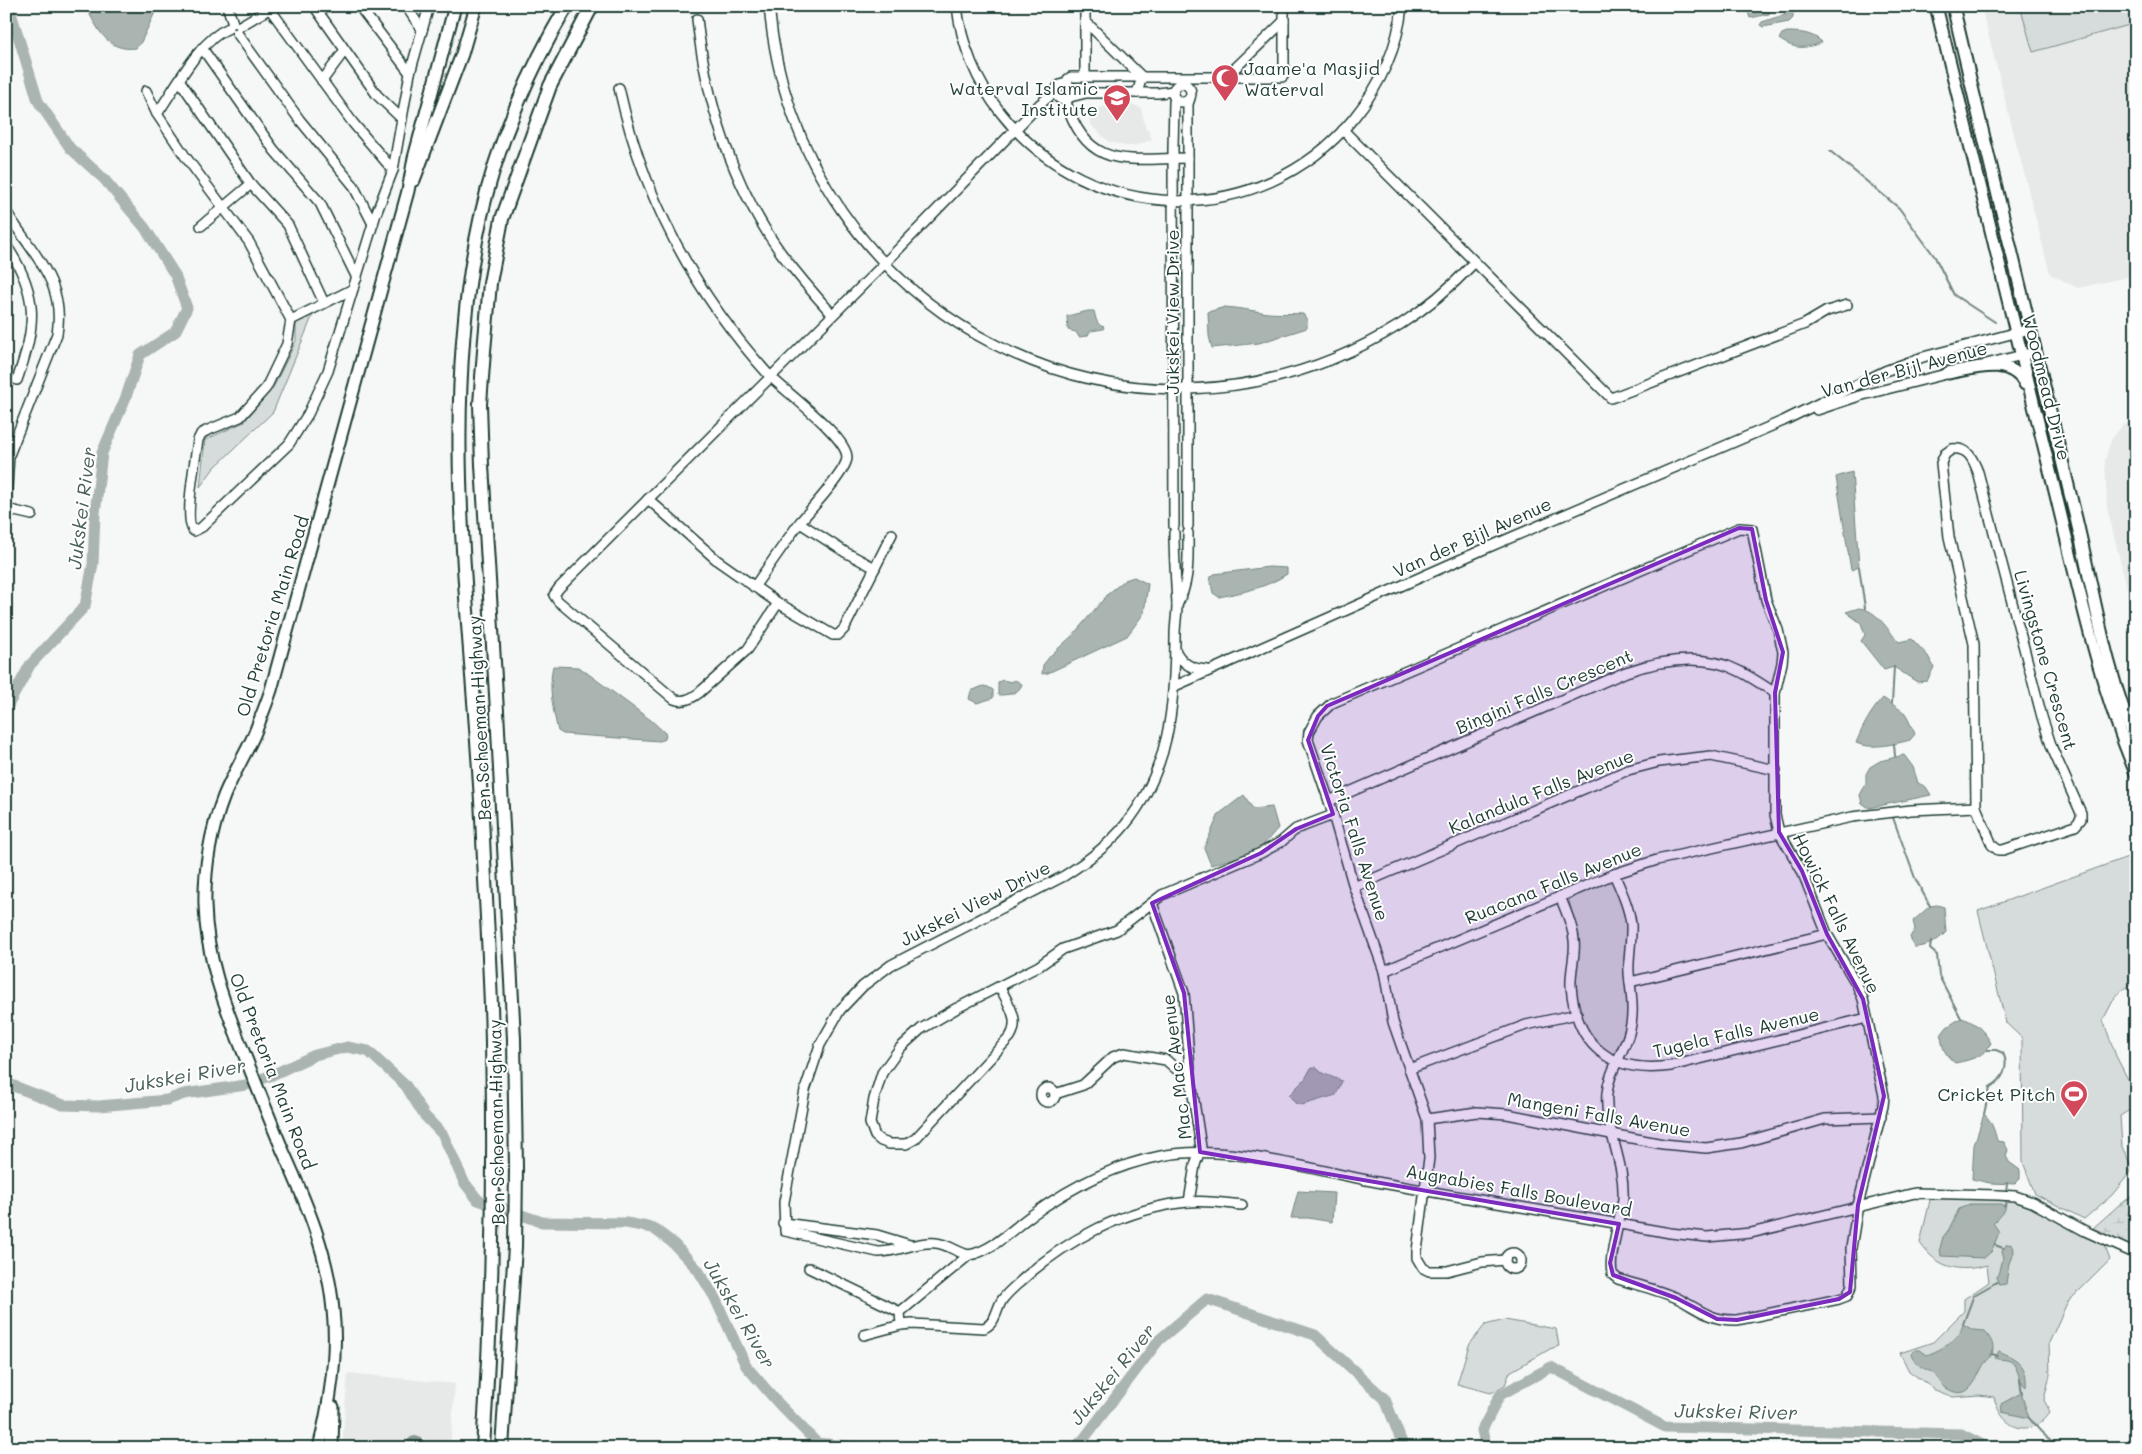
<svg xmlns="http://www.w3.org/2000/svg" width="2142" height="1454" font-family="Mali,sans-serif">
<style>
.built{fill:#e6e9e8}
.green{fill:#d6dcdb;stroke:#7a8c88}
.wetland{fill:url(#wetland-marsh);stroke:#7a8c88}
.water{fill:#aab5b1;stroke:#72857f}
.lines{fill:none;stroke-linecap:round;stroke-linejoin:round}
.stream{stroke:#72857f;stroke-width:2}
.river{stroke:#aab5b1;stroke-width:11}
.taxiway{stroke:#8a9a96;stroke-width:18}
.minor-casing{stroke:#1f3d34;stroke-width:12}
.major-casing{stroke:#1f3d34;stroke-width:15}
.highway-casing{stroke:#1f3d34;stroke-width:16}
.minor{stroke:#fff;stroke-width:9}
.major{stroke:#fff;stroke-width:11}
.highway{stroke:#fff;stroke-width:12}
.marked{fill:#7b2cbf;fill-opacity:0.2;stroke:#7b2cbf;stroke-width:4;stroke-linejoin:round}
.labels{text-anchor:middle;dominant-baseline:central;stroke-width:4;stroke-linejoin:round;paint-order:stroke}
.poi-label{font-size:18px;fill:#1f3d34;stroke:#fff;text-anchor:end}
.street-label{font-size:18px;fill:#1f3d34;stroke:#fff}
.water-label{font-size:19px;font-style:italic;fill:#49615a;stroke:#fff}
</style>
<defs>
<pattern id="wetland-marsh" width="20" height="14" patternUnits="userSpaceOnUse" patternTransform="scale(1.25)"><rect width="20" height="14" fill="#d6dcdb"/><path d="M1 5h8M5 5V1M11 12h8M15 12V8" fill="none" stroke="#b7bebd"/></pattern>
</defs>
<rect width="100%" height="100%" fill="#f6f7f7"/>
<filter id="ink" filterUnits="userSpaceOnUse"><feTurbulence type="fractalNoise" baseFrequency=".02" numOctaves="2"/><feDisplacementMap in="SourceGraphic" scale="10" xChannelSelector="R" yChannelSelector="G"/><feConvolveMatrix kernelMatrix="1 2 1 2 8 2 1 2 1" color-interpolation-filters="sRGB"/></filter>
<g filter="url(#ink)">
<g class="built">
<polygon points="1981,6 2136,6 2136,275 2078,288 2050,274"/>
<polygon points="1119,99 1141,108 1146,130 1148,129 1152,140 1133,146 1125,146 1108,141 1093,127 1086,113 1097,110"/>
<polygon points="2136,418 2136,624 2107,508 2105,460 2111,440 2122,426"/>
<polygon points="348,1373 455,1384 450,1448 342,1448"/>
</g>
<g class="green">
<polygon points="2020,6 2136,6 2136,23 2033,52"/>
<polygon points="314,312 273,412 214,468 200,487 205,440 244,422 274,386 296,341 296,321"/>
<polygon points="2136,854 2136,981 2116,995 2103,1020 2116,1056 2136,1095 2136,1106 2120,1116 2122,1147 2133,1169 2112,1195 2084,1219 2035,1194 2023,1162 2022,1038 2006,1023 1978,911"/>
<polygon points="1612,877 1628,916 1630,1008 1616,1061 1603,1054 1581,1022 1574,992 1576,930 1568,896"/>
<path d="M1931 1196 2009 1198 2032 1207 2104 1244 2110 1260 2067 1303 2049 1343 2050 1375 2044 1400 2050 1412C2030 1440 2001 1429 1994 1397L1979 1395 1953 1397 1935 1390 1909 1371 1900 1353 1933 1342 1964 1311V1299L1989 1282 1987 1265C1959 1273 1937 1268 1920 1243Z"/>
<polygon points="1505,1320 1556,1329 1559,1346 1550,1349 1510,1372 1505,1385 1491,1393 1457,1384 1469,1345 1485,1325"/>
</g>
<polygon class="wetland" points="2136,1194 2136,1249 2093,1228 2120,1204"/>
<g class="water">
<path d="M85 6H158L141 42 136 48C106 52 98 28 85 6Z"/>
<polygon points="1746,6 1757,6 1762,11 1770,12 1769,14 1750,18"/>
<polygon points="1793,12 1793,18 1789,22 1763,27 1760,25 1762,22"/>
<path d="M1787 32C1801 32 1812 33 1822 42 1805 50 1793 49 1779 39L1782 34Z"/>
<path d="M1225 307C1240 308 1253 311 1268 313 1278 314 1292 313 1303 314L1307 320V328L1259 343 1212 348 1209 336 1208 312Z"/>
<path d="M1088 311H1094C1096 318 1096 325 1104 327L1103 329 1091 331 1087 336 1079 337 1076 332 1068 330 1067 316Z"/>
<polygon points="1852,472 1859,567 1851,570 1836,477"/>
<path d="M1269 567 1287 568V574C1266 588 1243 592 1219 597L1213 593 1210 578 1214 574Z"/>
<polygon points="1134,577 1148,584 1144,613 1127,636 1048,673 1042,674 1043,665 1051,655 1072,636 1109,593 1125,580"/>
<path d="M1859 608C1878 610 1887 630 1899 642L1912 639 1928 656 1934 667 1927 681 1917 682 1894 667 1884 670 1861 641 1865 635 1861 623 1846 612Z"/>
<path d="M553 666 579 667 652 721 666 734 665 739 660 741 563 734 558 731C553 710 548 687 553 666Z"/>
<path d="M1003 680 1011 682 1015 680 1022 684C1019 694 1008 695 998 695V682Z"/>
<polygon points="983,686 988,687 993,690 993,698 977,703 969,699 971,691"/>
<path d="M1883 698 1905 713 1915 734 1910 740C1895 744 1871 750 1856 743 1863 726 1870 712 1883 698Z"/>
<polygon points="1904,755 1913,767 1918,783 1926,787 1931,795 1869,808 1862,803 1860,795 1866,784 1866,774 1870,767 1880,761"/>
<polygon points="1244,795 1253,809 1272,807 1278,828 1258,851 1211,865 1204,848 1219,814"/>
<path d="M1937 905 1944 907 1946 932C1938 941 1927 947 1914 947L1910 937 1915 929 1913 921 1930 906Z"/>
<path d="M1961 1018C1975 1021 1984 1031 1991 1043 1984 1057 1970 1060 1955 1063 1945 1055 1942 1048 1941 1035L1947 1027Z"/>
<polygon points="1316,1067 1322,1073 1342,1081 1336,1095 1302,1105 1295,1103 1289,1095 1305,1079 1311,1068"/>
<path d="M1984 1114C1991 1120 1995 1131 1997 1141L2004 1142 2008 1150 2006 1156 2009 1162 2020 1170V1179L2015 1184 1990 1183 1972 1179 1974 1145Z"/>
<polygon points="1298,1191 1334,1193 1332,1222 1308,1218 1291,1218"/>
<polygon points="1971,1204 2000,1204 2005,1206 2005,1210 1993,1223 1999,1232 1992,1251 1984,1258 1941,1256 1940,1248 1943,1237 1949,1229 1959,1209"/>
<path d="M2007 1244 2013 1245 2014 1252 2009 1263 2006 1284 1999 1285 1996 1277C2001 1272 1998 1264 2004 1258L2002 1251Z"/>
<path d="M1963 1324 1973 1330 1985 1331C1989 1337 1993 1342 1993 1348 1993 1356 1988 1359 1984 1364 1975 1379 1970 1403 1946 1388 1941 1385 1940 1380 1936 1376 1926 1366 1920 1372 1911 1354L1915 1350H1920L1927 1355C1942 1349 1960 1340 1963 1324Z"/>
<path d="M1999 1351C2017 1359 2028 1365 2026 1387 2017 1381 2019 1362 2007 1360 2003 1359 1999 1360 1995 1358Z"/>
<polygon points="2021,1393 2029,1418 2002,1412 2001,1404"/>
</g>
<g class="lines">
<g class="stream">
<polyline points="1830,151 1899,208 1935,257 1954,295 1995,322"/>
<polyline points="1859,567 1865,608"/>
<polyline points="1892,703 1894,667"/>
<polyline points="1894,744 1895,756"/>
<polyline points="1892,815 1915,878 1930,906"/>
<polyline points="1931,942 1930,949 1937,955 1939,976 1961,1018"/>
<path d="M1984 1114 1990 1087C2002 1081 2010 1067 2003 1053L1996 1050H1987"/>
<polyline points="2006,1193 2007,1183"/>
<polyline points="2005,1206 2006,1198"/>
<polyline points="1995,1245 2003,1248"/>
<polyline points="1963,1324 1974,1295 1997,1282"/>
<polyline points="1992,1354 1998,1356"/>
<polyline points="2020,1379 2022,1394"/>
<path d="M2029 1418C2042 1434 2053 1448 2075 1446L2077 1448"/>
</g>
<g class="river">
<polyline points="6,709 30,665 85,606 93,564 95,514 102,453 126,397 140,355 175,332 187,308 175,275 145,228 104,179 70,148 38,101 9,6"/>
<polyline points="6,1083 63,1105 99,1106 167,1100 184,1094 246,1085 272,1075 315,1055 347,1047 368,1051 406,1086 424,1115 443,1135 464,1182 478,1200 542,1222 626,1223 653,1228 673,1243 698,1270 715,1298 746,1366 779,1404 817,1443 866,1448"/>
<polyline points="921,1448 933,1448"/>
<polyline points="1074,1448 1083,1440 1159,1340 1207,1299 1315,1335 1385,1399 1404,1448"/>
<polyline points="1486,1448 1482,1430 1500,1395 1551,1367 1665,1427 1961,1434 1988,1448"/>
</g>
<polyline class="taxiway" points="415,1445 418,1448"/>
<g class="minor-casing">
<g id="minor">
<polyline points="227,6 233,23"/>
<polyline points="314,6 377,95 402,119"/>
<polyline points="359,6 410,73"/>
<polyline points="406,6 422,30"/>
<path d="M769 6C797 318 1133 491 1401 324 1428 307 1452 286 1474 263"/>
<path d="M957 6C961 44 977 83 1001 113 1090 227 1260 231 1353 119 1379 87 1398 48 1402 6"/>
<polyline points="270,9 353,123 393,170"/>
<path d="M697 19C706 101 732 185 781 253 797 274 814 294 832 314"/>
<polyline points="1085,21 1142,77 1137,93"/>
<polyline points="240,26 274,6"/>
<polyline points="237,33 299,119 353,185 373,224"/>
<polyline points="202,48 274,150 320,203 357,278"/>
<polyline points="1085,77 1085,6"/>
<polyline points="1226,77 1284,21"/>
<polyline points="180,81 250,183 288,225 324,303"/>
<polyline points="322,81 345,50"/>
<polyline points="1066,84 1068,79 1071,77 1282,77 1284,75 1284,6"/>
<circle cx="1064" cy="92" r="8"/>
<circle cx="1182" cy="93" r="9"/>
<path d="M619 88C643 197 694 292 768 374 784 391 848 437 847 458 846 472 810 510 800 522 784 544 769 566 754 587"/>
<path d="M146 91 157 114 185 156 249 242 291 320 287 344 266 388 240 417 206 431 201 434 198 440C196 455 183 524 194 531L202 527 289 444 308 414 328 371 353 289"/>
<polyline points="1070,97 1086,93 1158,93 1174,91"/>
<path d="M1065 99C1087 171 1125 159 1188 158"/>
<path d="M157 114C176 87 199 40 229 28"/>
<polyline points="1343,130 1611,398 1805,324 1827,311 1847,305"/>
<path d="M6 211C31 253 66 280 57 334L9 455 6 502"/>
<polyline points="201,226 251,184"/>
<path d="M6 245C40 295 36 326 17 380"/>
<polyline points="291,320 353,289 376,214 393,170 410,73 429,6"/>
<polyline points="1986,364 2035,352"/>
<polyline points="1817,410 1859,396 1954,372"/>
<path d="M1952 449C1968 447 1973 459 1978 472L2042 717 2052 748 2081 813V819L2075 826 2003 850H1998L1992 845 1976 807 1974 644 1949 537 1941 463 1945 454Z"/>
<polyline points="648,499 718,561 778,603 833,635 838,635 844,629 892,534"/>
<polyline points="6,509 32,515"/>
<polyline points="800,523 845,552 875,568"/>
<polyline points="1174,526 1173,148 1174,102 1176,99"/>
<polyline points="1188,526 1188,104 1190,98"/>
<path d="M1174 533C1174 557 1176 581 1177 605 1177 615 1175 625 1175 635 1175 704 1170 770 1125 825 1108 846 1086 862 1064 876L891 965 863 986 840 1010 820 1045 805 1090 784 1202 785 1231 878 1252C898 1252 916 1241 936 1243 948 1244 958 1253 969 1255 993 1251 1013 1228 1032 1215 1071 1187 1114 1165 1161 1156 1225 1143 1313 1170 1377 1182 1475 1200 1573 1215 1670 1233L1707 1237 1751 1233 1915 1193 1998 1195 2015 1196 2032 1202 2085 1231 2136 1254"/>
<path d="M778 603 748 649 699 693C691 699 683 703 674 699L558 601 554 595 559 588 884 264 1040 104 1056 91"/>
<path d="M1177 605C1190 582 1188 558 1188 533"/>
<path d="M1175 650C1183 665 1192 669 1208 670"/>
<polyline points="1175,686 1482,550 1783,421 1885,371 1923,357 2030,329"/>
<path d="M1329 801 1626 672C1662 660 1704 653 1739 671 1751 677 1763 685 1775 693"/>
<polyline points="1354,887 1628,770 1659,762 1711,756 1776,770"/>
<path d="M1560 896C1565 910 1573 925 1574 940 1576 955 1570 970 1571 986 1576 1047 1612 1074 1671 1066L1867 1018"/>
<polyline points="1152,903 1184,993 1191,1082 1201,1147 1195,1165 1189,1202"/>
<polyline points="1384,971 1614,874 1657,860 1852,817 1911,810 1976,807"/>
<polyline points="1630,982 1827,934"/>
<path d="M1000 987C1008 1004 1021 1020 1010 1037L915 1139 906 1144H889L881 1141 875 1136 870 1123 874 1099 882 1073 900 1048 921 1029 957 1008 1039 966 1063 949 1117 930 1162 895 1261 853 1281 842 1296 829 1333 815"/>
<polyline points="1409,1069 1526,1025 1577,1014"/>
<circle cx="1048" cy="1095" r="7"/>
<polyline points="1055,1094 1083,1085 1113,1057 1124,1053 1166,1060 1191,1082"/>
<polyline points="1427,1119 1477,1112 1507,1114 1663,1144 1706,1148 1741,1143 1825,1119 1881,1117"/>
<polyline points="783,1223 877,1235 910,1245"/>
<circle cx="1513" cy="1261" r="8"/>
<path d="M1505 1260 1482 1262 1447 1271H1429L1423 1268 1417 1258V1251L1429 1158 1427 1119 1393 1022 1384 971 1354 887 1329 801 1308 740 1309 732 1318 716 1332 703 1739 528 1752 529 1766 600 1778 630 1783 652 1782 663 1775 693V815L1779 832 1802 871 1827 934 1857 985 1863 999 1884 1096 1883 1106 1858 1205 1851 1248 1852 1285 1847 1296 1839 1299 1737 1320C1710 1321 1699 1309 1677 1298 1658 1290 1637 1285 1618 1279L1613 1275C1606 1262 1622 1215 1623 1198 1625 1161 1604 1127 1607 1093 1609 1071 1623 1054 1629 1033 1635 1013 1631 994 1629 973 1628 957 1632 940 1631 924 1629 907 1621 890 1614 874"/>
<polyline points="809,1268 900,1312"/>
<polyline points="901,1325 900,1312 969,1255"/>
<path d="M864 1335 901 1325 912 1324 984 1328C996 1323 996 1310 1002 1300 1007 1293 1014 1287 1021 1281 1065 1240 1127 1208 1188 1202 1206 1200 1224 1203 1242 1205"/>
</g>
</g>
<g class="major-casing">
<g id="major">
<path d="M1936 6C1975 162 2012 319 2051 475 2076 575 2096 677 2136 773"/>
<path d="M1953 6C1992 173 2032 340 2073 506 2093 584 2103 667 2136 741"/>
<polyline points="414,180 462,54 476,6"/>
<path d="M1948 373C1973 369 2010 355 2025 384"/>
<path d="M319 1448C330 1403 338 1356 333 1310 328 1253 306 1202 283 1151 269 1118 256 1084 243 1051 224 1004 206 956 205 905 204 869 211 829 224 796 233 774 245 755 254 735 260 720 266 705 271 690L408 191 414 158 455 6"/>
<polyline points="332,1448 333,1407"/>
</g>
</g>
<g class="highway-casing">
<g id="highway">
<path d="M483 1448C492 1313 495 1178 492 1044 491 975 486 907 483 838 474 633 436 420 481 216 497 144 529 70 567 6"/>
<polyline points="502,1448 515,1247 516,1168 514,1039 497,711 482,465 480,404 484,351 490,283 502,219 550,86 592,6"/>
</g>
</g>
<use href="#minor" class="minor"/>
<use href="#major" class="major"/>
<use href="#highway" class="highway"/>
</g>
</g>
<path class="marked" d="M1739 528 1752 529 1766 600 1783 652 1775 693 1779 832 1802 871 1827 934 1863 999 1884 1096 1858 1205 1850 1292 1839 1299 1737 1320 1717 1319 1676 1298 1613 1275 1610 1263 1619 1224 1200 1152 1184 993 1152 903 1261 853 1296 829 1333 814 1308 740 1318 716 1327 706Z"/>
<defs>
<g id="mosque-pin" transform="scale(1.4375)"><path d="M0 17L-7.5 6A9.5 9.5 0 1 1 7.5 6Z" fill="#d1495b" stroke="#fff"/><path d="M3.5-4.9A6 6 0 1 0 3.5 4.9A5 5 0 1 1 3.5-4.9Z" fill="#fff"/></g>
<g id="school-pin" transform="scale(1.4375)"><path d="M0 17L-7.5 6A9.5 9.5 0 1 1 7.5 6Z" fill="#d1495b" stroke="#fff"/><path d="M0-5L7-2L0 1L-7-2ZM-4 1L0 2.5L4 1V4Q0 6-4 4Z" fill="#fff"/></g>
<g id="stadium-pin" transform="scale(1.4375)"><path d="M0 17L-7.5 6A9.5 9.5 0 1 1 7.5 6Z" fill="#d1495b" stroke="#fff"/><path d="M0-5a6.5 5 0 1 0 0 10a6.5 5 0 1 0 0-10ZM-3.5-1.8h7v3.6h-7Z" fill="#fff"/></g>
</defs>
<g fill-rule="evenodd">
<use href="#mosque-pin" x="1225" y="78"/>
<use href="#school-pin" x="1117" y="98"/>
<use href="#stadium-pin" x="2074" y="1094"/>
</g>
<g class="labels">
<g class="poi-label">
<text x="1244" y="68" text-anchor="start">Jaame'a Masjid<tspan x="1244" dy="21">Waterval</tspan></text>
<text x="1098" y="88">Waterval Islamic<tspan x="1098" dy="21">Institute</tspan></text>
<text x="2055" y="1094">Cricket Pitch</text>
</g>
<g class="street-label">
<text transform="translate(1172 312) rotate(-90)">Jukskei View Drive</text>
<text transform="translate(1904 369) rotate(-15)">Van der Bijl Avenue</text>
<text transform="translate(2047 387) rotate(76)">Woodmead Drive</text>
<text transform="translate(1472 537) rotate(-24)">Van der Bijl Avenue</text>
<text transform="translate(272 616) rotate(-73)">Old Pretoria Main Road</text>
<text transform="translate(2046 660) rotate(74)">Livingstone Crescent</text>
<text transform="translate(1544 691) rotate(-23)">Bingini Falls Crescent</text>
<text transform="translate(479 718) rotate(-93)">Ben Schoeman Highway</text>
<text transform="translate(1541 791) rotate(-22)">Kalandula Falls Avenue</text>
<text transform="translate(1355 832) rotate(72)">Victoria Falls Avenue</text>
<text transform="translate(1553 883) rotate(-22)">Ruacana Falls Avenue</text>
<text transform="translate(975 903) rotate(-27)">Jukskei View Drive</text>
<text transform="translate(1837 913) rotate(64)">Howick Falls Avenue</text>
<text transform="translate(1736 1032) rotate(-13)">Tugela Falls Avenue</text>
<text transform="translate(1176 1067) rotate(-97)">Mac Mac Avenue</text>
<text transform="translate(273 1071) rotate(69)">Old Pretoria Main Road</text>
<text transform="translate(1599 1114) rotate(10)">Mangeni Falls Avenue</text>
<text transform="translate(496 1122) rotate(-91)">Ben Schoeman Highway</text>
<text transform="translate(1519 1190) rotate(10)">Augrabies Falls Boulevard</text>
</g>
<g class="water-label">
<text transform="translate(81 508) rotate(-83)">Jukskei River</text>
<text transform="translate(185 1075) rotate(-10)">Jukskei River</text>
<text transform="translate(740 1313) rotate(60)">Jukskei River</text>
<text transform="translate(1112 1374) rotate(-51)">Jukskei River</text>
<text transform="translate(1736 1411) rotate(1)">Jukskei River</text>
</g>
</g>
<rect width="2142" height="1454" fill="none" stroke="#fff" stroke-width="25"/>
<rect x="12" y="12" width="2117" height="1429" fill="none" stroke="#1f3d34" stroke-width="2" filter="url(#ink)"/>
</svg>
